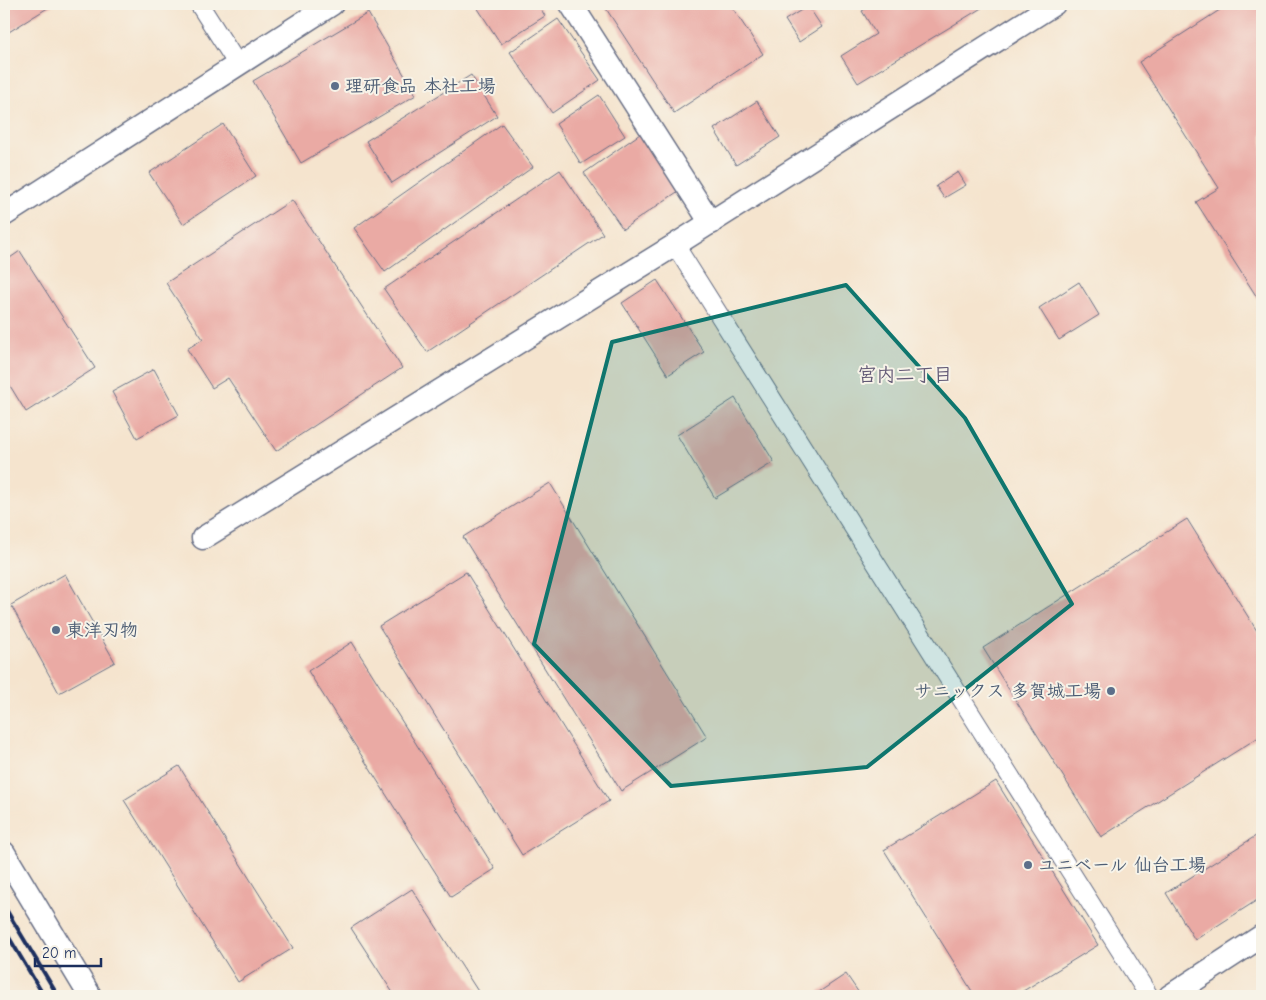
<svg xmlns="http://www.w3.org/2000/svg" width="1266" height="1000" font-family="'Comic Neue','Klee One',sans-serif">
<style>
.building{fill:#eaaaa4}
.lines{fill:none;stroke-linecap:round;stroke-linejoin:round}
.minor-casing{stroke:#676e85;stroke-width:20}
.tertiary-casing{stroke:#676e85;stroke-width:25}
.minor{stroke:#fff;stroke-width:18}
.tertiary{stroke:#fff;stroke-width:22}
.rail{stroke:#1b2f5e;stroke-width:4}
.marked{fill:#0f766e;fill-opacity:0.2;stroke:#0f766e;stroke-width:4;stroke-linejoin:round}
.service-dot{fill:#5c6f8a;stroke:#f7f3e8;stroke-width:2}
.labels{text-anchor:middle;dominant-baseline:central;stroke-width:4;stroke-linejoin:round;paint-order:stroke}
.service-label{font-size:18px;font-weight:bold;fill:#4e5e75;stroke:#f7f3e8;text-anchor:start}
.neighbourhood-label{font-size:19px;font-weight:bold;fill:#635a76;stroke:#f7f3e8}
</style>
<rect width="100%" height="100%" fill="#f7f3e8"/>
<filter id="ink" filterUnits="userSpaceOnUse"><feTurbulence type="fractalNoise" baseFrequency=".02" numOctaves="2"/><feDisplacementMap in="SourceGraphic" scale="10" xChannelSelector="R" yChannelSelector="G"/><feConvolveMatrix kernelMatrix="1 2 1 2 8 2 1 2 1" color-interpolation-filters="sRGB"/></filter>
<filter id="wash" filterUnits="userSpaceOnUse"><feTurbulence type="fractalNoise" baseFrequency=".0096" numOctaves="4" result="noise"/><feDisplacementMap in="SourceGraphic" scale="20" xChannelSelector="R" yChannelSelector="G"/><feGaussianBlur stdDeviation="1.12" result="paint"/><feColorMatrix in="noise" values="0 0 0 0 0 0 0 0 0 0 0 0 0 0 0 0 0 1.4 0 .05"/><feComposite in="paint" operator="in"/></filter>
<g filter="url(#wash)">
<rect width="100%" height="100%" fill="#f5e4ce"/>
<g id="blocks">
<g class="building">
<polygon points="4,4 54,4 4,35"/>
<polygon points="475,4 538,4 545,16 501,44"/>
<polygon points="603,4 730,4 763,54 674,113"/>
<polygon points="776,4 793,4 781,12"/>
<polygon points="873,4 988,4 858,83 841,56 876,34 862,11"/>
<polygon points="1229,4 1262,4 1262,305 1196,202 1219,188 1139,62"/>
<polygon points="808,6 822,27 799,42 785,20"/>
<polygon points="368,13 416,95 301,163 253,81"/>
<polygon points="558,19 600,80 552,113 510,52"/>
<polygon points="471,75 497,116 392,183 366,141"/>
<polygon points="599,95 625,136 581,164 556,124"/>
<polygon points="757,101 780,137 736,165 714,129"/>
<polygon points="223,124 256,176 183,224 149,173"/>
<polygon points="502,124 533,167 385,272 354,228"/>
<polygon points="640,134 680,190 623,229 584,173"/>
<polygon points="560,170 603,234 427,352 384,289"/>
<polygon points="958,172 966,185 944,198 936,186"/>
<polygon points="292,200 402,368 276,451 228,378 212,388 187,349 203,339 166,283"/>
<polygon points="20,251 95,368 26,412 4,376 4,262"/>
<polygon points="657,280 704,352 668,375 622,303"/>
<polygon points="1079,282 1099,315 1059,340 1039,308"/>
<polygon points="154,369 179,415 137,438 112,392"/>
<polygon points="735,398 774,462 715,498 677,435"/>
<polygon points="550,483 707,737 621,791 463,537"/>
<polygon points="1187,519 1262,639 1262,735 1101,837 983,648"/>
<polygon points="466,572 609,801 522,855 379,626"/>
<polygon points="65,574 115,662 59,693 11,605"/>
<polygon points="352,642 495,869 451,897 308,671"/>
<polygon points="179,766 293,948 238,982 124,800"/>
<polygon points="996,781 1098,945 1015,996 975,996 884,850"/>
<polygon points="1262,832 1262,897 1195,940 1166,893"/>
<polygon points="412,889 481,996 395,996 351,928"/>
<polygon points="846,974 861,996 813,996"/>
</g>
</g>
</g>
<g filter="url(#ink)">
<use href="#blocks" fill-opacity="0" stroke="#676e85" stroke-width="1"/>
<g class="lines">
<g class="minor-casing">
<g id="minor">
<polyline points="199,4 238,65"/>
<polyline points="675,245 1149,996"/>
</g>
</g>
<g class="tertiary-casing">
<g id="tertiary">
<polyline points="571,4 711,223"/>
<polyline points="4,215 332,4"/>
<polyline points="203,538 675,245 1054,4"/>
<polyline points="4,853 90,996"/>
<polyline points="1170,996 1262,936"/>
</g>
</g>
<use href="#minor" class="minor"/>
<use href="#tertiary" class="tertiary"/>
<g class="rail">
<polyline points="4,906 58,996"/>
<polyline points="4,929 44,996"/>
</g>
</g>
</g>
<path class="marked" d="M846 285 965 418 1072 604 867 767 671 786 534 644 612 342Z"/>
<g class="service-dot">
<circle cx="335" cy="86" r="5"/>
<circle cx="56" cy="630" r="5"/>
<circle cx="1111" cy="691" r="5"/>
<circle cx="1028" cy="865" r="5"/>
</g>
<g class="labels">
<g class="service-label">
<text x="345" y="86">理研食品 本社工場</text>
<text x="66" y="630">東洋刃物</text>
<text x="1101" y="691" text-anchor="end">サニックス 多賀城工場</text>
<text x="1038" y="865">ユニベール 仙台工場</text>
</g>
<g class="neighbourhood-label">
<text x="905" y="375">宮内二丁目</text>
</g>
</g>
<rect width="1266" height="1000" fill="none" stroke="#f7f3e8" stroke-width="20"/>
<path d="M35 958v8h66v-8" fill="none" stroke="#1b2f5e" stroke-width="2.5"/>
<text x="42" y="958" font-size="15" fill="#1b2f5e" stroke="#f7f3e8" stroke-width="4" paint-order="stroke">20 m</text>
</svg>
